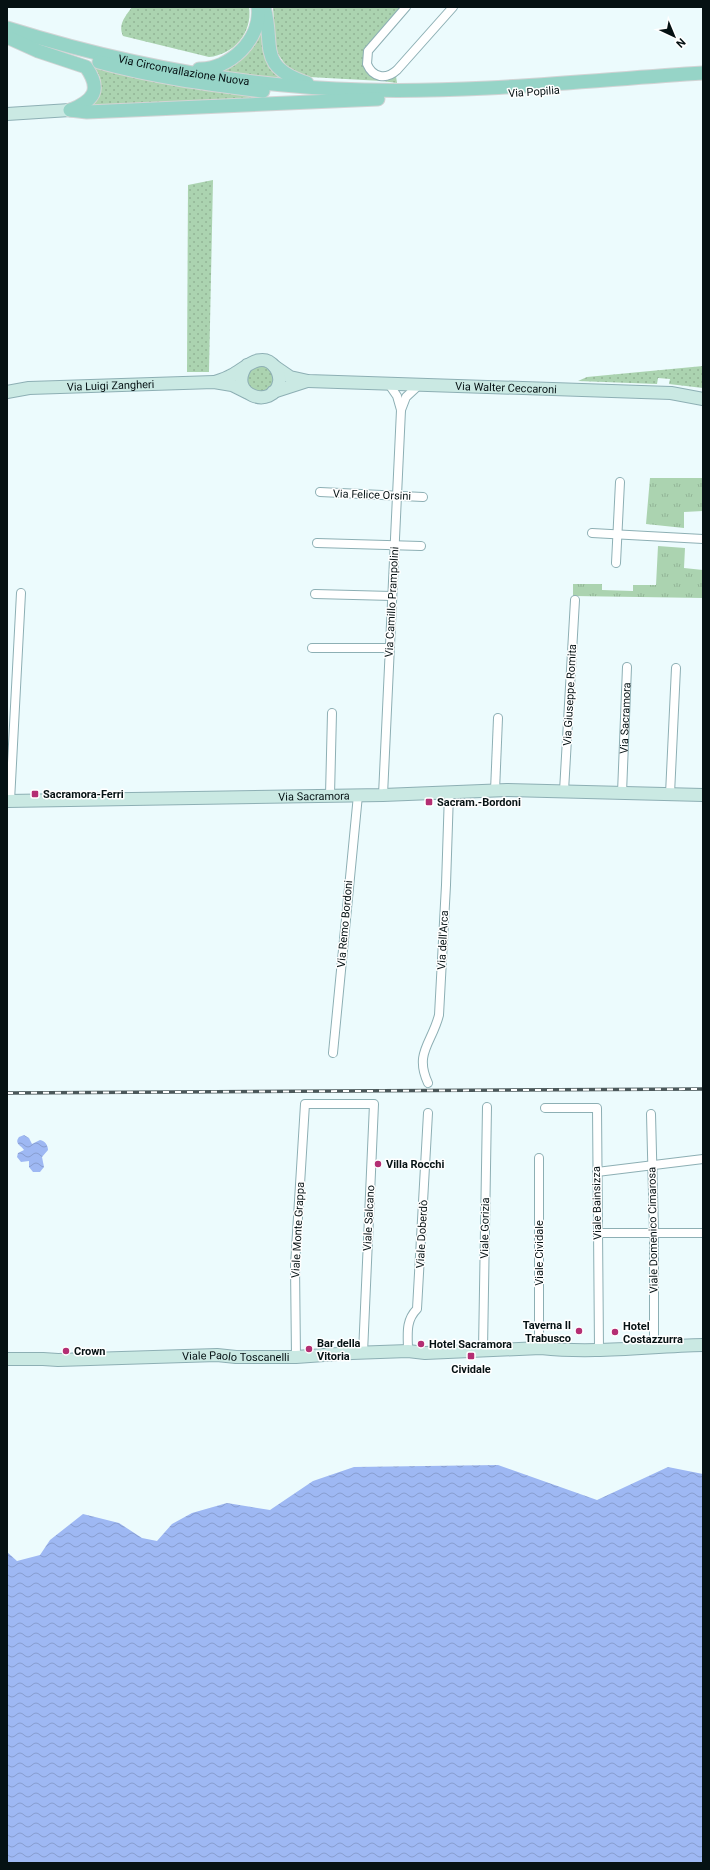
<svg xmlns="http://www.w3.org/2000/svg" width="710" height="1870" font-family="Roboto,sans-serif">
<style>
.grass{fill:url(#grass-dots)}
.park{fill:url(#park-tufts)}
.water{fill:url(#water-waves)}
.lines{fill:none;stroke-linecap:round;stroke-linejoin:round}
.street-casing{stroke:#8dafb4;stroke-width:10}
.secondary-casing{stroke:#8dafb4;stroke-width:14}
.primary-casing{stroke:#d2d4d5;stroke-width:15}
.street{stroke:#fff;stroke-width:8}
.secondary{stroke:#cae9e3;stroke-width:12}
.primary{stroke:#96d4c7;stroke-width:13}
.rail-casing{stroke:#4b585a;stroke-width:3.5}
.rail{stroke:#fff;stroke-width:2;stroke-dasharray:6;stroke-linecap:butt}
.poi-dot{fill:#b42e73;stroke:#fff;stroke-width:1.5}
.labels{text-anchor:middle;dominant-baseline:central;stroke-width:3;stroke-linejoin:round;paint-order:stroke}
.street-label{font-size:11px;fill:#051113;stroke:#fff}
.poi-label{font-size:11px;font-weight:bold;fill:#051113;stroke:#fff;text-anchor:start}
</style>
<defs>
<pattern id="grass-dots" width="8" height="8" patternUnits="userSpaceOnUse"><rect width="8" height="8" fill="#abd3b0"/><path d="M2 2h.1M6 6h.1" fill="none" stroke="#92b496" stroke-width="1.8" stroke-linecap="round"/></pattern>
<pattern id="park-tufts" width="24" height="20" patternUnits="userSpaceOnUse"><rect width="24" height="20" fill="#abd3b0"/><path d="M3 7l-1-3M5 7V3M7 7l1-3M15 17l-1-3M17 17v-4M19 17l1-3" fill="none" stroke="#92b496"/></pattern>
<pattern id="water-waves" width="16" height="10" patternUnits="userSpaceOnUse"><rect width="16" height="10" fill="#9eb8f3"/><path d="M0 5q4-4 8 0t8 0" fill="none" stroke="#879dcf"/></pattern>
</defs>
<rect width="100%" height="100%" fill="#ecfbfd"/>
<g class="grass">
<path d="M132 7H249C253 33 233 55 209 57L123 36C118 24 125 17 132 7Z"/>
<polygon points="273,7 399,7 401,8 365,54 379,79 387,80 396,76 397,83 382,81 309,77 289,70 276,51"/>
<polygon points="261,23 272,69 281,79 218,72"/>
<path d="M94 65 263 97V99L90 108C101 95 106 81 93 66Z"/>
<polygon points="213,180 209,372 187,372 188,185"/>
<circle cx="260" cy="379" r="13"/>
<polygon points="703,366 703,388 669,384 670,379 658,378 657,384 578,381 587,377"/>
</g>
<g class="park">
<polygon points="650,478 703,478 703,511 684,512 684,528 646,524"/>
<polygon points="658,546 685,548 684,568 703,570 703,598 573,596 573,584 602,584 602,590 633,591 633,585 656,585"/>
</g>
<g class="water">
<path d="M24 1135 29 1138 32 1144 40 1140C45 1141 48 1145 48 1150L42 1157 44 1167 40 1172H33L29 1167V1161L21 1162 17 1157 18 1153 24 1150C21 1145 14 1144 19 1137Z"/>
<polygon points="498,1465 597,1500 668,1467 703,1474 703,1863 7,1863 7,1552 17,1561 40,1555 50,1540 83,1514 119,1523 142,1538 157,1541 172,1524 192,1513 227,1503 270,1510 313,1481 354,1467"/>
</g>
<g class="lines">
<g class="street-casing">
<g id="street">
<path d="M406 7 368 51 367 64C373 78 386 80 397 70L453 7"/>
<polyline points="401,410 406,397 420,384"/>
<polyline points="320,492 423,497"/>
<polyline points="592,533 703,539"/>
<polyline points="317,543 421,546"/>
<polyline points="616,563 620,482"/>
<polyline points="315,594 392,596"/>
<polyline points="312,648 389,648"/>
<polyline points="495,791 498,718"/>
<polyline points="564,791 575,600"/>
<path id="s1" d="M622 793 627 667"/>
<polyline points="670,794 676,668"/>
<polyline points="330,795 332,713"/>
<polyline points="383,795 401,410 397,396 388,383"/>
<polyline points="10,801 21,593"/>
<polyline points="333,1053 358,795"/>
<path d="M428 1083C414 1053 432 1043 439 1015L446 885 449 793"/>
<polyline points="545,1108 597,1108 599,1349"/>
<polyline points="651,1114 654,1232 654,1346"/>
<polyline points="597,1172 703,1159"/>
<polyline points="597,1233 703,1233"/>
<polyline points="539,1348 539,1158"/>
<polyline points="483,1350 487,1107"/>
<path d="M408 1351C408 1335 405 1321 417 1309L428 1113"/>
<polyline points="296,1357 295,1265 305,1104 374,1104 363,1353"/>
</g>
</g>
<g class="secondary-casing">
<g id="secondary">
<polyline points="7,114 70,110"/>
<path id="s2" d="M274 366 290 377 308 381 671 393 703 399"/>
<path d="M215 382C221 380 227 378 232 375 245 368 262 350 275 367 278 372 280 377 279 382 274 411 225 395 247 365"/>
<path id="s3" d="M7 392 29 388 214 382 232 385 246 392"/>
<polyline points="273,392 307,381"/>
<path id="s4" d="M7 801 383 795 507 790 703 795"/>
<path id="s5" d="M7 1359H43L58 1360 217 1355 236 1357H296L352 1353 408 1351 425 1353 541 1348C595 1354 650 1346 703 1345"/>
</g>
</g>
<g class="primary-casing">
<g id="primary">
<path d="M264 7C275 46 256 66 307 83"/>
<path id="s6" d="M7 28C122 64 243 87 364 90 477 93 591 80 703 73"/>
<path d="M7 37 38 51 86 67C102 90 94 100 71 110"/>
<path d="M99 62C153 77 207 84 263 91"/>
<path d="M199 69C229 70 262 39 258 7"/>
<polyline points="70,110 87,112 378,99"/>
</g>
</g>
<use href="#street" class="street"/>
<use href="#secondary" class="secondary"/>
<use href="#primary" class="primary"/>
<g class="rail-casing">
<polyline id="rail" points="7,1093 703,1089"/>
</g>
<use href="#rail" class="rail"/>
</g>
<g class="poi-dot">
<rect x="31" y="790" width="8" height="8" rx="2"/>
<rect x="425" y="798" width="8" height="8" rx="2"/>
<circle cx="378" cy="1164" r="4"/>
<circle cx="579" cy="1331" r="4"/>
<circle cx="615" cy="1332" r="4"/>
<circle cx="421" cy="1344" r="4"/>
<circle cx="309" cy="1349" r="4"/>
<circle cx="66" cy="1351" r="4"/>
<rect x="467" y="1352" width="8" height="8" rx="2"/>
</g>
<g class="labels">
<g class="street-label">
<text stroke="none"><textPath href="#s6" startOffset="182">Via Circonvallazione Nuova</textPath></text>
<text transform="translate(534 92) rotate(-4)">Via Popilia</text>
<text stroke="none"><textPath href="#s3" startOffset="104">Via Luigi Zangheri</textPath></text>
<text stroke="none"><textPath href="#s2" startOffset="236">Via Walter Ceccaroni</textPath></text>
<text transform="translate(372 495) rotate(2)">Via Felice Orsini</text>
<text transform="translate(392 602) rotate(-87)">Via Camillo Prampolini</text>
<text transform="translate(570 695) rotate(-87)">Via Giuseppe Romita</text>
<text stroke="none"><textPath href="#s1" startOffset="75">Via Sacramora</textPath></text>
<text stroke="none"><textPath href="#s4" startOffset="307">Via Sacramora</textPath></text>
<text transform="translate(345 924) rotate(-85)">Via Remo Bordoni</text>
<text transform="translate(443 940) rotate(-87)">Via dell'Arca</text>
<text transform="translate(597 1203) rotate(-91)">Viale Bainsizza</text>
<text transform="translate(369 1218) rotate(-87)">Viale Salcano</text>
<text transform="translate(485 1228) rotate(-89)">Viale Gorizia</text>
<text transform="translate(298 1230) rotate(-87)">Viale Monte Grappa</text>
<text transform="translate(653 1230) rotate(-91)">Viale Domenico Cimarosa</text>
<text transform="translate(422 1234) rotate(-87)">Viale Doberdò</text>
<text transform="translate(539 1253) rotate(-90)">Viale Cividale</text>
<text stroke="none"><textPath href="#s5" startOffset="229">Viale Paolo Toscanelli</textPath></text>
</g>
<g class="poi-label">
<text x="43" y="794">Sacramora-Ferri</text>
<text x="437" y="802">Sacram.-Bordoni</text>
<text x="386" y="1164">Villa Rocchi</text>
<text x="571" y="1325" text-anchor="end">Taverna Il<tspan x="571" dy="13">Trabusco</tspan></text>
<text x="623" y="1326">Hotel<tspan x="623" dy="13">Costazzurra</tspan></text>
<text x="317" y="1343">Bar della<tspan x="317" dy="13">Vitoria</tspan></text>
<text x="429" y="1344">Hotel Sacramora</text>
<text x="74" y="1351">Crown</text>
<text x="471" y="1369" text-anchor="middle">Cividale</text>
</g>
</g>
<rect width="710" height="1870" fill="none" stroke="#051113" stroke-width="16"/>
<g transform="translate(674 36) rotate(136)" stroke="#ffffff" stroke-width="3" paint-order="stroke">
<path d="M0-3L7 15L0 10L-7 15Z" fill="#051113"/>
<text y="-6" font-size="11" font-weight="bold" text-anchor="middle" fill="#051113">N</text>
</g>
</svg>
